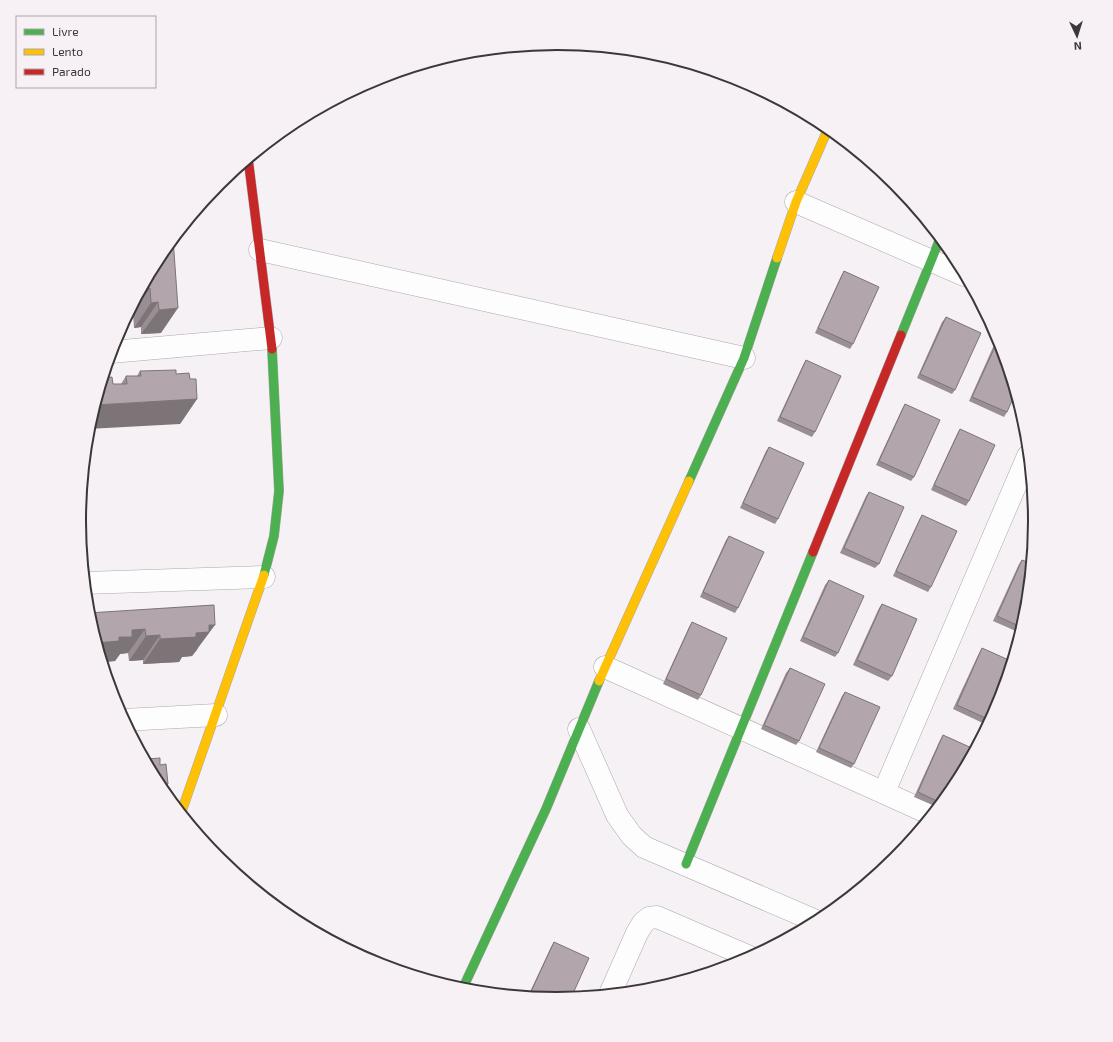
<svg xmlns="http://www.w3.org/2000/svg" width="1113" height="1042" font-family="'Exo 2',sans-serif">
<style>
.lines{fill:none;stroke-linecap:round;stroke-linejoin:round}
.street-casing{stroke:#aca8aa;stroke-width:23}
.fast-casing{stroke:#aca8aa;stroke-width:10}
.slow-casing{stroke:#aca8aa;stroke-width:10}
.jam-casing{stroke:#aca8aa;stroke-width:10}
.street{stroke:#fefdfd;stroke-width:22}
.fast{stroke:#4caf50;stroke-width:9}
.slow{stroke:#ffc107;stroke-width:9}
.jam{stroke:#c62828;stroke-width:9}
.wall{fill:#998e93}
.shaded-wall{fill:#7d7478}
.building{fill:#b2a5ab;stroke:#7d7478}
.rim{fill:none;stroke:#3b3839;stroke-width:2}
</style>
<rect width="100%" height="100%" fill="#f6f1f4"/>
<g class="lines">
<g class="street-casing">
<g id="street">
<polyline points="796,202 964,275"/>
<polyline points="260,250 744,358"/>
<polyline points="111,352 271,338"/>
<polyline points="85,583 264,577"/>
<polyline points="605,667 931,814"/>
<polyline points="124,720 216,715"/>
<polyline points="579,729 617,815 631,835 644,847 816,921"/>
<polyline points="884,792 1028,456"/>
<polyline points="610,994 637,933 643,923 649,918 657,917 750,957"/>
</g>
</g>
<g class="fast-casing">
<g id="fast">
<polyline points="901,335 940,239"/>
<polyline points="689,481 744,358 777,258"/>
<polyline points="264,575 274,536 279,491 272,349"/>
<polyline points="686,864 813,552"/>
<polyline points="462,990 546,809 599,681"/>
</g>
</g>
<g class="slow-casing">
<g id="slow">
<polyline points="777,258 796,202 828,129"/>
<polyline points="599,681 689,481"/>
<polyline points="181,813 264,575"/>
</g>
</g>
<g class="jam-casing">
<g id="jam">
<polyline points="248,158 272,349"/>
<polyline points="813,552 901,335"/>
</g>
</g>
<use href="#street" class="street"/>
<use href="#fast" class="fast"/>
<use href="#slow" class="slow"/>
<use href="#jam" class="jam"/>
</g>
<g class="wall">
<polygon points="159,255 161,333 141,334 141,327 134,328 133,313 129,314 129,312"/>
<polygon points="844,271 853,344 850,349 815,333 841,276"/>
<polygon points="946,317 955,390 952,394 917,378 942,322"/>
<polygon points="998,340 1007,412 1004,417 969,401 994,345"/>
<polygon points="806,360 815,432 812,437 777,421 803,365"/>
<polygon points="140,371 176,374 190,379 197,399 180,424 113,384 121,384 126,376 137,376"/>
<polygon points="905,404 914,477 911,481 876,465 902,409"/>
<polygon points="960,429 969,501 966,506 931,490 957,434"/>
<polygon points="769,447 778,519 775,524 740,508 766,451"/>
<polygon points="869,492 879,564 875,568 840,553 866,496"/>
<polygon points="922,515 931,587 928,592 893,576 919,520"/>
<polygon points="1034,524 1033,534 1030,533"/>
<polygon points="729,536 738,608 735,613 700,597 726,540"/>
<polygon points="1022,560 1025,614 1020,633 993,621 1019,564"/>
<polygon points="829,580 838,653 835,657 800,641 825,585"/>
<polygon points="882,604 892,676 888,681 853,665 879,608"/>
<polygon points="214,605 197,650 192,656 182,657 179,662 143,664 143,660 129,661 128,653 120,654 115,661 105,662 88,614"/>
<polygon points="692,622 701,695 698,700 663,684 689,627"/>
<polygon points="982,648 998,704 987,725 953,709 979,653"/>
<polygon points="790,668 799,741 796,745 761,729 786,673"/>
<polygon points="845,692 854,764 851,768 816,752 842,696"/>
<polygon points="943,735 954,787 937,807 914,797 940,740"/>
<polygon points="554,942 556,999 528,996 551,947"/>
</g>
<g class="shaded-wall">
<polygon points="150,288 133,313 129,314 146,289"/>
<polygon points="158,302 141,327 134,328 151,303"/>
<polygon points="178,308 161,333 141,334 159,310"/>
<polygon points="197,399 180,424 88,429 95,405"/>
<polygon points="209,625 215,625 192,656 182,657 179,662 143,664 160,639 196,633"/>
<polygon points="145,629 128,653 120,654 115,661 105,662 103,664 96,643 119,637 132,630"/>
<polygon points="160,635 143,660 129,661 146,636"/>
<polygon points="168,784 163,791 158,785"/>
</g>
<g class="building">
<polygon points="173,238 178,308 159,310 158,302 151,303 150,288 146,289 146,281 159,255"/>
<polygon points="844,271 879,287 853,344 818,328"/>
<polygon points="946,317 981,333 955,390 920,374"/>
<polygon points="998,340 999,341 1015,394 1007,412 972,397"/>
<polygon points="806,360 841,376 815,432 780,417"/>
<polygon points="176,370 176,374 189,373 190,379 196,379 197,399 95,405 103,378 112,377 113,384 127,384 126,376 141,376 140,371"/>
<polygon points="905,404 940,420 914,477 879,461"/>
<polygon points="960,429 995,445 969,501 934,485"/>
<polygon points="769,447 804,463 778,519 743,503"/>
<polygon points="869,492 904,507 879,564 844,548"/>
<polygon points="922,515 957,531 931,587 896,571"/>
<polygon points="729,536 764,552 738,608 703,592"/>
<polygon points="1022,560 1030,563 1025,614 1021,627 997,616"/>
<polygon points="829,580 864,596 838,653 803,637"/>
<polygon points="882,604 917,619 892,676 857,660"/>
<polygon points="214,605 215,625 209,625 209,632 196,633 196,637 160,639 160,635 146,636 145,629 132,630 132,637 119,637 119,641 96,643 88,613"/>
<polygon points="692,622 727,638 701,695 666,679"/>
<polygon points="982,648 1011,661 998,704 990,720 957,705"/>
<polygon points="790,668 825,684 799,741 764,725"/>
<polygon points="845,692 880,707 854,764 819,748"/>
<polygon points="943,735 974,749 954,787 941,803 918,792"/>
<polygon points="142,755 147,755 147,759 160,758 160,765 166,764 168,784 158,785"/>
<polygon points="554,942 589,958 571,998 556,999 529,996"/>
</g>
<path d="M0 0H1113V1042H0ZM86 521a471 471 0 1 1 942 0a471 471 0 1 1-942 0Z" fill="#f7f0f4" fill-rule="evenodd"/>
<path class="rim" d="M86 521a471 471 0 1 1 942 0a471 471 0 1 1-942 0Z"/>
<rect x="16" y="16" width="140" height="72" fill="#f7f0f4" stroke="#aca6a9"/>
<rect x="24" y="29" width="20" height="6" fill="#4caf50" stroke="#aca6a9"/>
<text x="52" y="36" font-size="12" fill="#3b3839">Livre</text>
<rect x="24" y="49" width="20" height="6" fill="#ffc107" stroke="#aca6a9"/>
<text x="52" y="56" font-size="12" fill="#3b3839">Lento</text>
<rect x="24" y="69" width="20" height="6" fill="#c62828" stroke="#aca6a9"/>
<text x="52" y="76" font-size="12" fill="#3b3839">Parado</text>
<g transform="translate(1077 36) rotate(176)" stroke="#f7f0f4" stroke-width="3" paint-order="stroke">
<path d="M0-3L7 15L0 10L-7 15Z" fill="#3b3839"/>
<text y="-6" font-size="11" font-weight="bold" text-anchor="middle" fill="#3b3839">N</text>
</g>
</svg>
